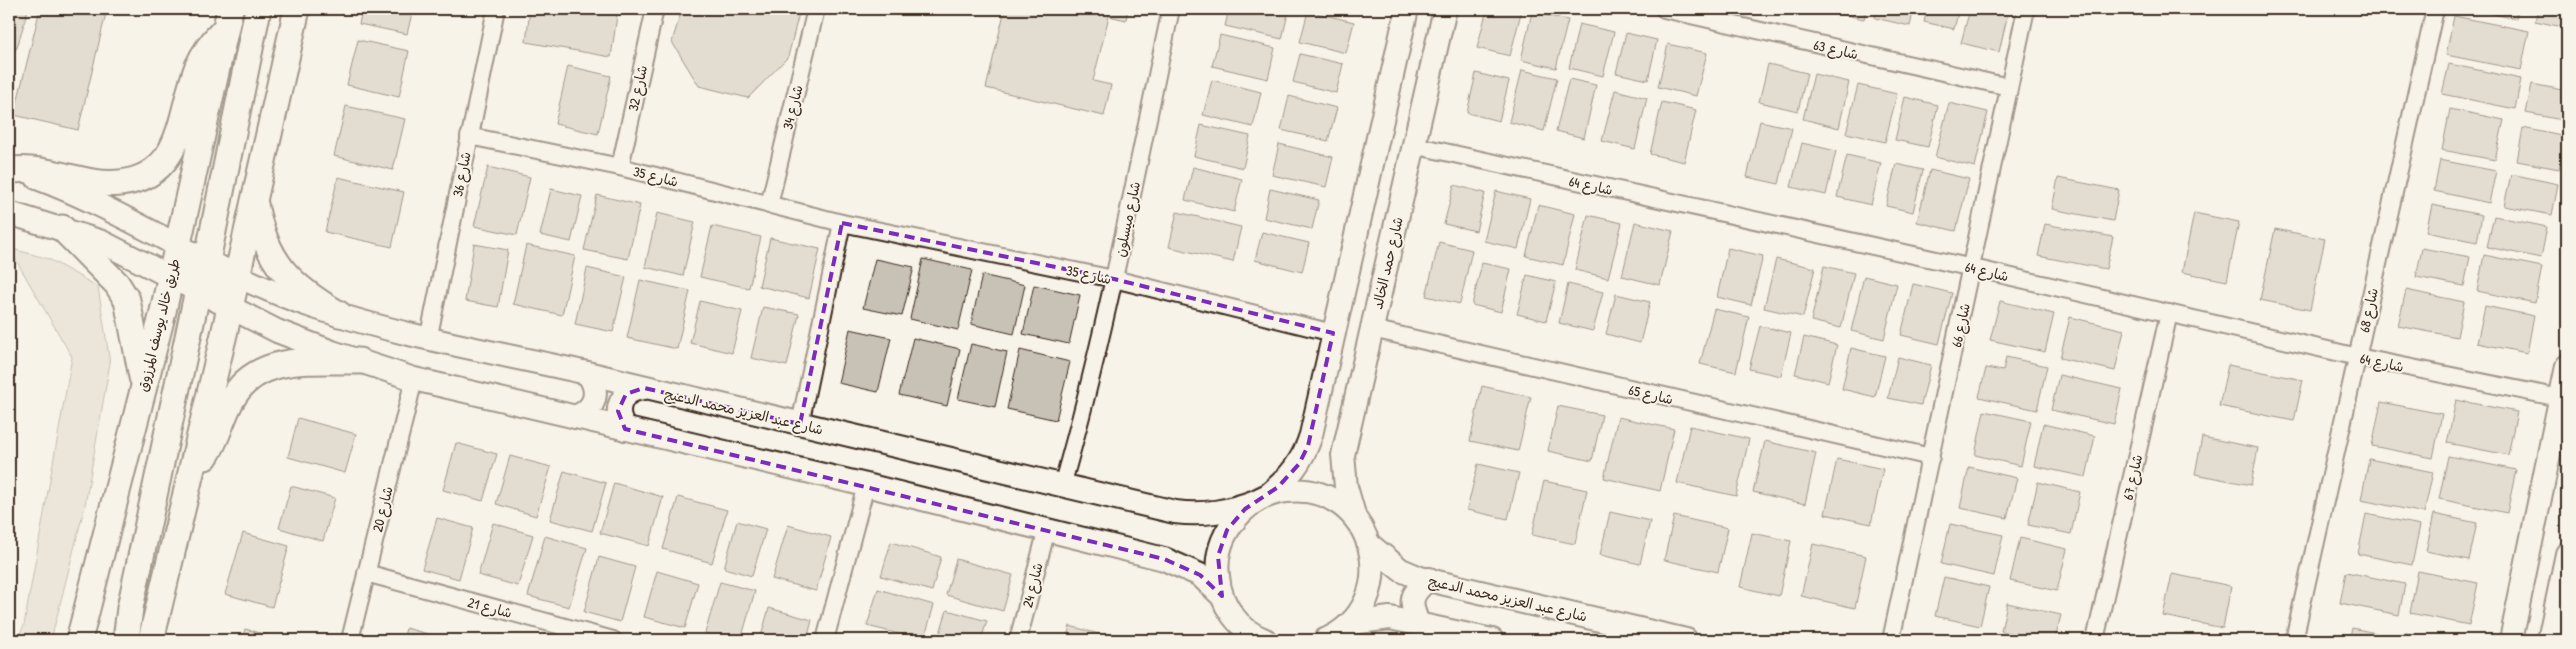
<svg xmlns="http://www.w3.org/2000/svg" width="2576" height="649" font-family="'Patrick Hand','Playpen Sans Arabic',sans-serif">
<style>
.green{fill:#dbd6cb;stroke:#8b8074}
.building{fill:#c8c1b6;stroke:#3b2a1e}
.lines{fill:none;stroke-linecap:round;stroke-linejoin:round}
.street-casing{stroke:#3b2a1e;stroke-width:20}
.secondary-casing{stroke:#3b2a1e;stroke-width:26}
.primary-casing{stroke:#3b2a1e;stroke-width:29}
.street{stroke:#f7f3e8;stroke-width:16}
.secondary{stroke:#f7f3e8;stroke-width:22}
.primary{stroke:#f7f3e8;stroke-width:25}
.marked{fill:none;stroke:#7b2cbf;stroke-width:4;stroke-dasharray:10 6;stroke-linejoin:round}
.labels{text-anchor:middle;dominant-baseline:central;stroke-width:4;stroke-linejoin:round;paint-order:stroke}
.street-label{font-size:14px;fill:#3b2a1e;stroke:#f7f3e8}
</style>
<rect width="100%" height="100%" fill="#f7f3e8"/>
<filter id="ink" filterUnits="userSpaceOnUse"><feTurbulence type="fractalNoise" baseFrequency=".02" numOctaves="2"/><feDisplacementMap in="SourceGraphic" scale="10" xChannelSelector="R" yChannelSelector="G"/><feConvolveMatrix kernelMatrix="1 2 1 2 8 2 1 2 1" color-interpolation-filters="sRGB"/></filter>
<g filter="url(#ink)">
<polygon class="green" points="9,248 49,259 98,287 110,363 85,505 51,640 17,640 24,625 72,357"/>
<g class="building">
<polygon points="9,9 28,9 17,48 9,56"/>
<polygon points="40,9 107,9 78,130 14,115"/>
<polygon points="362,9 413,9 407,34 359,24"/>
<polygon points="530,9 618,9 611,57 526,42"/>
<polygon points="682,9 800,9 788,57 748,98 699,86 672,42"/>
<polygon points="1005,9 1128,9 1126,20 1109,16 1093,81 1111,85 1104,116 986,88"/>
<polygon points="1229,9 1289,9 1282,39 1225,26"/>
<polygon points="1487,9 1522,9 1510,56 1477,48"/>
<polygon points="1832,9 1866,9 1864,19 1831,12"/>
<polygon points="1877,9 1914,9 1910,26 1875,18"/>
<polygon points="1927,9 1959,9 1954,29 1924,22"/>
<polygon points="1970,9 2009,9 1999,52 1961,43"/>
<polygon points="2471,9 2518,9 2516,19"/>
<polygon points="2538,9 2567,9 2567,28 2535,21"/>
<polygon points="1308,11 1354,22 1346,53 1300,42"/>
<polygon points="1532,12 1568,20 1556,68 1521,60"/>
<polygon points="2454,16 2529,31 2521,70 2446,55"/>
<polygon points="1579,24 1614,32 1603,76 1569,68"/>
<polygon points="1626,33 1657,40 1648,80 1616,73"/>
<polygon points="1220,35 1275,48 1268,79 1212,66"/>
<polygon points="358,40 409,51 399,97 347,85"/>
<polygon points="1668,44 1707,53 1696,96 1658,87"/>
<polygon points="1300,54 1343,64 1336,93 1293,82"/>
<polygon points="1768,64 1807,73 1798,111 1759,102"/>
<polygon points="2449,64 2521,79 2515,109 2442,94"/>
<polygon points="568,66 611,76 598,134 555,124"/>
<polygon points="1522,70 1557,78 1544,131 1509,122"/>
<polygon points="1476,73 1509,81 1499,121 1467,113"/>
<polygon points="1814,74 1849,82 1839,128 1803,119"/>
<polygon points="1569,79 1596,85 1584,138 1556,131"/>
<polygon points="1212,80 1261,92 1253,127 1203,115"/>
<polygon points="2532,84 2567,91 2567,121 2526,113"/>
<polygon points="1858,85 1897,94 1885,142 1846,133"/>
<polygon points="1615,90 1647,98 1635,149 1602,141"/>
<polygon points="1289,96 1337,108 1328,141 1281,130"/>
<polygon points="1905,97 1938,105 1928,147 1895,140"/>
<polygon points="1662,102 1696,110 1684,162 1650,154"/>
<polygon points="1949,103 1988,112 1975,167 1935,157"/>
<polygon points="346,106 405,119 393,170 334,156"/>
<polygon points="2450,109 2504,120 2495,160 2442,150"/>
<polygon points="1760,121 1792,128 1779,184 1747,177"/>
<polygon points="1201,125 1250,136 1243,168 1194,156"/>
<polygon points="2523,128 2566,137 2559,169 2517,161"/>
<polygon points="1802,143 1836,151 1826,195 1791,187"/>
<polygon points="1279,144 1333,157 1326,187 1272,175"/>
<polygon points="1847,155 1881,163 1871,205 1837,197"/>
<polygon points="2440,160 2496,171 2489,203 2434,191"/>
<polygon points="1896,164 1923,170 1913,212 1886,206"/>
<polygon points="488,167 530,177 517,235 474,226"/>
<polygon points="1193,167 1242,179 1234,212 1185,200"/>
<polygon points="1930,170 1969,179 1956,231 1917,222"/>
<polygon points="2511,174 2558,184 2552,215 2504,206"/>
<polygon points="338,177 404,192 392,247 325,232"/>
<polygon points="2058,178 2119,190 2113,221 2052,209"/>
<polygon points="1454,185 1485,193 1476,231 1444,224"/>
<polygon points="551,189 582,196 571,242 540,235"/>
<polygon points="1270,189 1319,200 1312,229 1264,218"/>
<polygon points="1496,191 1530,199 1518,249 1484,241"/>
<polygon points="597,195 640,205 628,259 584,250"/>
<polygon points="1538,205 1575,214 1563,265 1526,256"/>
<polygon points="2432,205 2482,215 2477,242 2426,232"/>
<polygon points="1177,212 1241,227 1233,262 1169,247"/>
<polygon points="657,213 695,222 683,276 645,267"/>
<polygon points="2194,213 2239,222 2227,281 2182,272"/>
<polygon points="1588,215 1622,223 1608,278 1575,270"/>
<polygon points="2494,216 2547,227 2541,258 2487,247"/>
<polygon points="1635,222 1673,231 1660,285 1622,276"/>
<polygon points="2045,224 2113,237 2106,269 2038,256"/>
<polygon points="712,226 761,237 749,288 700,277"/>
<polygon points="2275,229 2325,239 2310,310 2260,300"/>
<polygon points="1262,232 1309,243 1302,272 1255,260"/>
<polygon points="770,238 820,249 809,298 759,286"/>
<polygon points="1439,242 1472,250 1460,304 1426,296"/>
<polygon points="474,244 508,250 498,307 465,301"/>
<polygon points="526,245 575,256 562,315 513,304"/>
<polygon points="1728,248 1763,256 1751,305 1717,297"/>
<polygon points="2422,248 2470,257 2464,286 2416,277"/>
<polygon points="2484,255 2542,267 2535,303 2477,291"/>
<polygon points="875,259 914,267 902,316 863,308"/>
<polygon points="923,259 972,270 958,330 910,319"/>
<polygon points="1776,259 1815,268 1803,317 1764,308"/>
<polygon points="1482,263 1511,269 1501,312 1472,305"/>
<polygon points="1824,266 1854,273 1841,328 1811,321"/>
<polygon points="587,268 626,277 613,332 575,324"/>
<polygon points="982,275 1025,285 1014,334 971,324"/>
<polygon points="1527,275 1556,282 1546,321 1517,314"/>
<polygon points="1864,276 1897,284 1884,339 1851,331"/>
<polygon points="640,280 690,291 677,349 627,338"/>
<polygon points="1568,284 1603,292 1593,331 1559,323"/>
<polygon points="1913,284 1952,293 1939,344 1901,335"/>
<polygon points="1034,285 1080,295 1069,344 1023,334"/>
<polygon points="2406,290 2464,302 2457,337 2398,326"/>
<polygon points="1616,294 1650,302 1640,343 1606,334"/>
<polygon points="700,301 742,311 732,353 690,343"/>
<polygon points="2000,301 2054,314 2045,352 1990,340"/>
<polygon points="2485,306 2534,316 2527,353 2477,343"/>
<polygon points="763,307 799,314 787,366 751,358"/>
<polygon points="1714,309 1749,317 1736,372 1700,364"/>
<polygon points="2070,317 2124,330 2115,371 2060,358"/>
<polygon points="1760,326 1791,333 1781,376 1749,369"/>
<polygon points="850,329 891,338 878,392 838,383"/>
<polygon points="1804,337 1837,345 1828,382 1795,374"/>
<polygon points="913,338 960,349 947,406 899,395"/>
<polygon points="971,344 1007,352 995,407 958,399"/>
<polygon points="1851,348 1885,356 1875,397 1842,389"/>
<polygon points="1020,350 1070,362 1056,420 1007,409"/>
<polygon points="1898,357 1931,365 1921,405 1888,398"/>
<polygon points="2006,357 2047,366 2037,410 1979,397 1986,368 2003,371"/>
<polygon points="2228,365 2303,380 2294,421 2219,406"/>
<polygon points="2059,375 2122,389 2114,424 2051,410"/>
<polygon points="1482,386 1531,397 1518,451 1470,441"/>
<polygon points="2456,400 2517,412 2508,455 2447,443"/>
<polygon points="2381,402 2442,414 2433,458 2372,446"/>
<polygon points="1558,406 1602,415 1592,461 1548,451"/>
<polygon points="1984,411 2031,421 2021,466 1975,455"/>
<polygon points="1618,417 1674,429 1660,491 1604,478"/>
<polygon points="298,418 356,434 345,473 288,457"/>
<polygon points="2043,424 2095,436 2086,477 2034,466"/>
<polygon points="1690,426 1749,439 1736,496 1677,483"/>
<polygon points="2202,437 2258,448 2251,485 2195,474"/>
<polygon points="1765,441 1816,453 1805,504 1753,492"/>
<polygon points="456,443 497,454 483,501 443,490"/>
<polygon points="510,456 551,467 536,516 496,504"/>
<polygon points="2448,456 2516,470 2507,513 2439,499"/>
<polygon points="1837,459 1883,469 1871,524 1825,514"/>
<polygon points="2369,459 2433,472 2424,513 2361,500"/>
<polygon points="1478,464 1519,473 1508,519 1467,510"/>
<polygon points="1969,467 2017,478 2007,518 1960,508"/>
<polygon points="564,471 606,483 592,531 550,520"/>
<polygon points="1544,481 1587,490 1575,544 1532,535"/>
<polygon points="2038,482 2080,492 2071,534 2028,525"/>
<polygon points="614,483 663,497 649,546 600,533"/>
<polygon points="291,486 335,498 323,541 279,528"/>
<polygon points="678,497 727,510 712,563 663,549"/>
<polygon points="1610,512 1650,521 1640,564 1600,555"/>
<polygon points="2366,514 2420,525 2412,565 2358,554"/>
<polygon points="2434,514 2477,523 2469,560 2426,551"/>
<polygon points="1674,516 1728,528 1718,572 1664,560"/>
<polygon points="437,518 473,528 459,579 422,569"/>
<polygon points="737,521 766,529 752,576 724,568"/>
<polygon points="493,523 533,535 518,586 478,575"/>
<polygon points="1950,524 2003,535 1994,576 1941,564"/>
<polygon points="788,525 831,537 816,591 772,579"/>
<polygon points="243,533 289,546 272,607 225,594"/>
<polygon points="1752,533 1791,541 1779,596 1740,587"/>
<polygon points="545,536 587,548 569,607 528,596"/>
<polygon points="2020,538 2067,549 2057,591 2010,581"/>
<polygon points="891,542 941,557 932,591 881,576"/>
<polygon points="1813,544 1866,556 1855,608 1801,596"/>
<polygon points="599,557 635,567 620,622 584,612"/>
<polygon points="956,559 1013,575 1003,611 946,595"/>
<polygon points="657,571 698,583 685,628 644,617"/>
<polygon points="2418,571 2478,583 2469,625 2410,613"/>
<polygon points="2346,572 2405,584 2399,615 2340,603"/>
<polygon points="2172,574 2231,586 2223,628 2163,616"/>
<polygon points="1944,577 1989,587 1980,626 1935,616"/>
<polygon points="720,582 755,591 741,640 732,640 705,633"/>
<polygon points="878,589 934,605 924,640 867,626"/>
<polygon points="2007,603 2061,615 2055,640 2041,640 2001,631"/>
<polygon points="769,608 812,620 807,640 760,640"/>
<polygon points="947,610 987,621 981,640 938,640"/>
<polygon points="1070,626 1121,640 1066,640"/>
<polygon points="406,628 449,640 403,640"/>
<polygon points="2352,628 2390,636 2389,640 2349,640"/>
<polygon points="245,629 285,640 242,640"/>
<polygon points="2406,633 2442,640 2405,640"/>
</g>
<g class="lines">
<g class="street-casing">
<g id="street">
<polyline points="1664,9 2009,87"/>
<polyline points="469,136 620,167 842,223 1114,279 1333,333"/>
<polyline points="1413,145 1973,268 2358,357 2560,398"/>
<polyline points="620,167 655,9"/>
<polyline points="769,205 816,9"/>
<polyline points="1372,329 1931,457"/>
<polyline points="428,340 496,9"/>
<polyline points="800,424 842,223"/>
<path d="M1062 486C1107 329 1137 168 1171 9"/>
<polyline points="366,573 613,640"/>
<polyline points="350,640 414,379"/>
<polyline points="825,640 866,485"/>
<polyline points="1018,640 1047,529"/>
<polyline points="1891,640 2026,9"/>
<polyline points="2095,640 2169,313"/>
<polyline points="2294,640 2435,9"/>
</g>
</g>
<g class="secondary-casing">
<g id="secondary">
<path d="M37 178C133 214 216 275 314 307 403 337 495 352 587 373 783 418 979 467 1175 512 1204 516 1229 511 1256 501"/>
<polyline points="9,213 102,242 277,331 332,352 414,379 866,485 1164,559 1200,575 1222,596"/>
<path d="M575 417C596 409 601 391 587 373"/>
<path d="M625 429C612 409 621 390 644 388"/>
<path d="M1267 496C1289 478 1303 461 1311 435L1407 9"/>
<polyline points="1355,518 1346,487 1343,455 1445,9"/>
<polyline points="1370,545 1401,570 1420,578 1686,640"/>
<polyline points="1351,623 1390,618 1492,640"/>
<path d="M1418 623C1409 601 1410 594 1429 579"/>
<path d="M1265 640C1238 630 1220 604 1218 576 1215 551 1225 529 1242 512 1254 500 1270 493 1286 491 1375 481 1407 604 1325 640"/>
<polyline points="2511,640 2567,366"/>
<polyline points="2549,640 2567,554"/>
</g>
</g>
<g class="primary-casing">
<g id="primary">
<path d="M12 170C50 166 84 187 120 183 185 176 179 112 198 66 204 53 212 42 222 32"/>
<path d="M255 204C266 262 290 286 339 314"/>
<polyline points="62,228 117,284 127,300 142,377"/>
<polyline points="215,290 210,278 207,261 258,9"/>
<path d="M205 457C217 441 221 419 231 401 256 353 314 362 359 361"/>
<polyline points="79,640 162,316 230,9"/>
<polyline points="126,640 130,608 198,290 193,266 178,247"/>
<polyline points="151,640 225,330 297,9"/>
</g>
</g>
<use href="#street" class="street"/>
<use href="#secondary" class="secondary"/>
<use href="#primary" class="primary"/>
</g>
</g>
<path d="M0 0H2576V649H0ZM842 223 1114 279 1333 333 1308 446 1299 464 1278 487 1245 509 1227 530 1218 556 1222 596 1200 575 1164 559 625 429 618 411 626 394 644 388 800 424Z" fill="#f7f3e8" fill-opacity=".55" fill-rule="evenodd"/>
<path class="marked" d="M842 223 1114 279 1333 333 1308 446 1299 464 1278 487 1245 509 1227 530 1218 556 1222 596 1200 575 1164 559 625 429 618 411 626 394 644 388 800 424Z"/>
<g class="labels">
<g class="street-label">
<text transform="translate(1836 49) rotate(13)">شارع 63</text>
<text transform="translate(637 88) rotate(-78)">شارع 32</text>
<text transform="translate(792 107) rotate(-76)">شارع 34</text>
<text transform="translate(461 174) rotate(-79)">شارع 36</text>
<text transform="translate(656 176) rotate(14)">شارع 35</text>
<text transform="translate(1591 185) rotate(12)">شارع 64</text>
<text transform="translate(1127 219) rotate(-78)">شارع ميسلون</text>
<text transform="translate(1387 263) rotate(-77)">شارع حمد الخالد</text>
<text transform="translate(1987 271) rotate(13)">شارع 64</text>
<text transform="translate(1089 274) rotate(12)">شارع 35</text>
<text transform="translate(2368 310) rotate(-78)">شارع 68</text>
<text transform="translate(158 325) rotate(-76)">طريق خالد يوسف المرزوق</text>
<text transform="translate(1960 325) rotate(-78)">شارع 66</text>
<text transform="translate(2382 362) rotate(12)">شارع 64</text>
<text transform="translate(1651 394) rotate(13)">شارع 65</text>
<text transform="translate(744 411) rotate(13)">شارع عبد العزيز محمد الدعيج</text>
<text transform="translate(2132 477) rotate(-77)">شارع 67</text>
<text transform="translate(382 509) rotate(-76)">شارع 20</text>
<text transform="translate(1032 585) rotate(-76)">شارع 24</text>
<text transform="translate(1508 598) rotate(13)">شارع عبد العزيز محمد الدعيج</text>
<text transform="translate(490 607) rotate(15)">شارع 21</text>
</g>
</g>
<rect width="2576" height="649" fill="none" stroke="#f7f3e8" stroke-width="30"/>
<rect x="15" y="15" width="2546" height="619" fill="none" stroke="#3b2a1e" stroke-width="2" filter="url(#ink)"/>
</svg>
